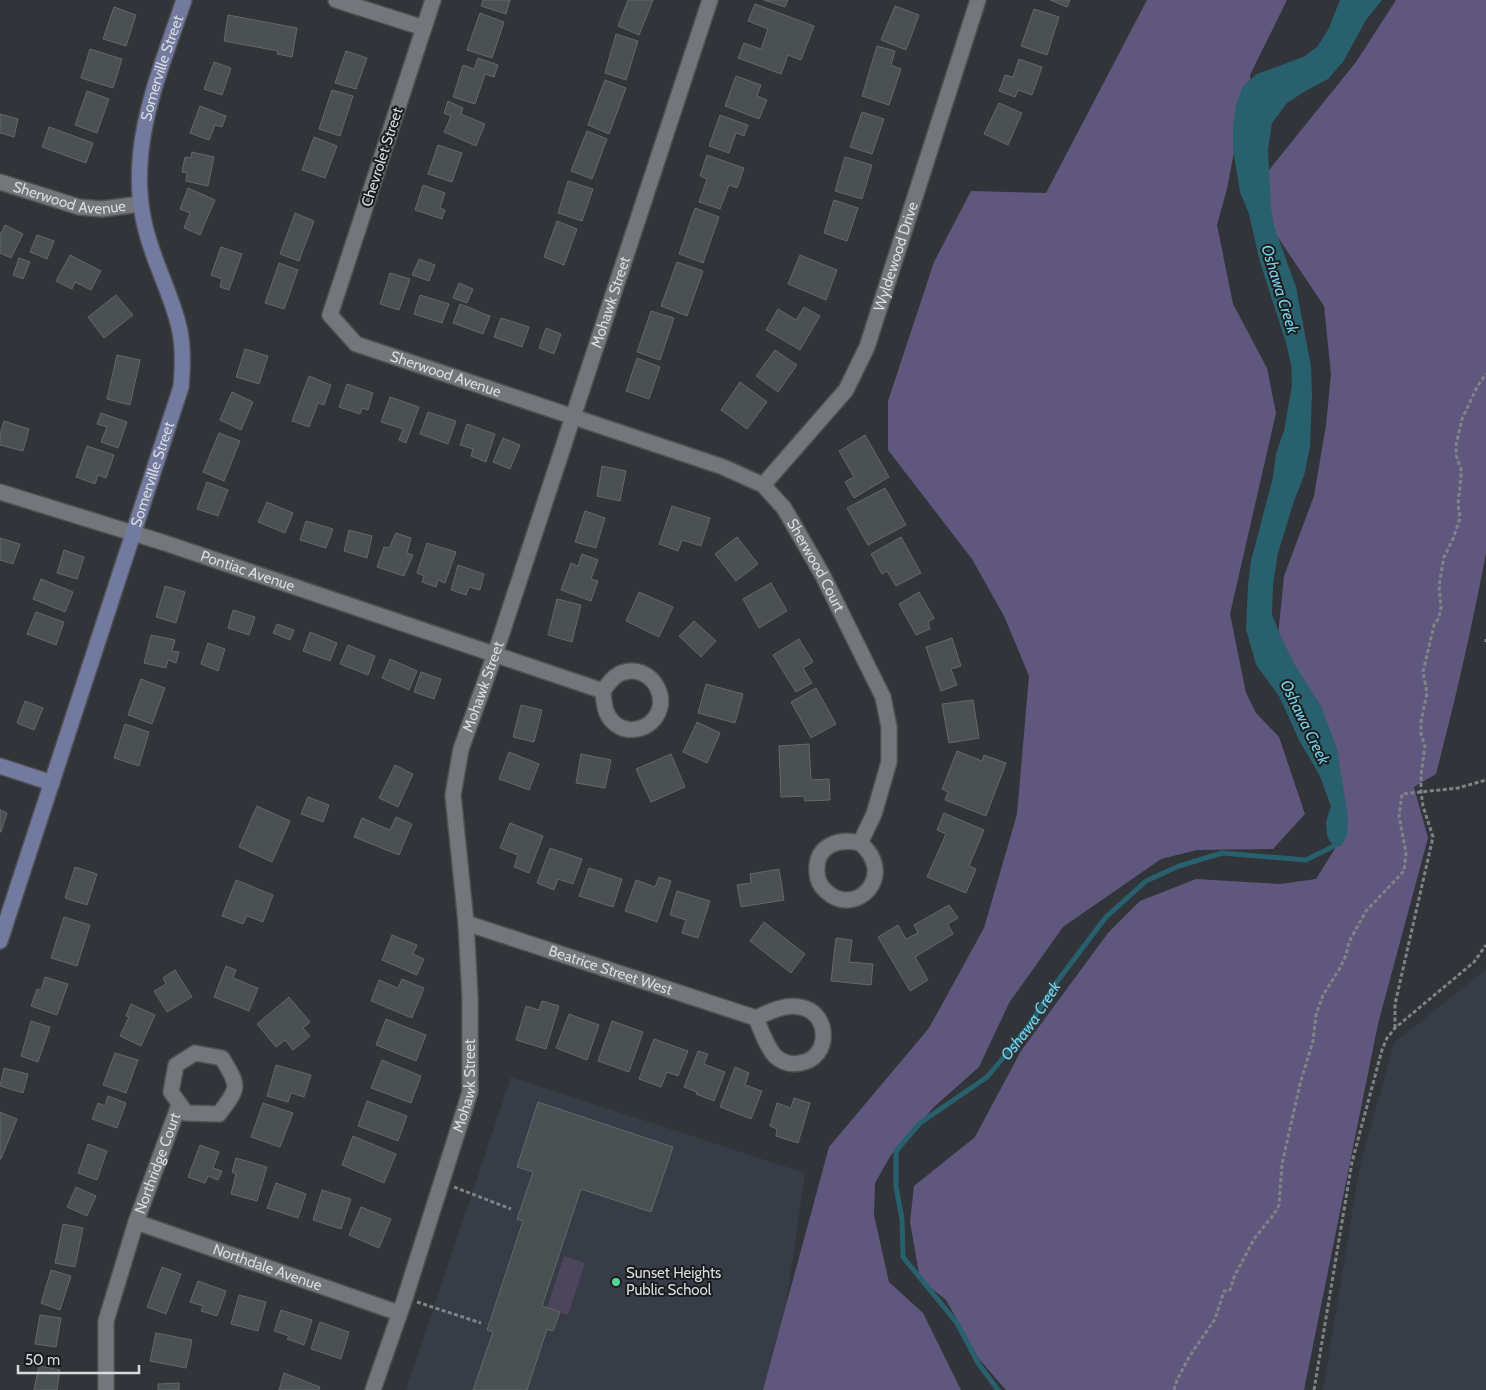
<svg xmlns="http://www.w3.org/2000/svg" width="1486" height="1390" font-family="Cabin,sans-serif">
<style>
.built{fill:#373d46}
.green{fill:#4b465c}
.forest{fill:#60577e}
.water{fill:#29606e}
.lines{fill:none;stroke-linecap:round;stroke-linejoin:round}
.stream{stroke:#29606e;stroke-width:5}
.building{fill:#4b5053;stroke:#63686b}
.street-casing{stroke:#4f5154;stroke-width:18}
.secondary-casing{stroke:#4f5154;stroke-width:18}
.path{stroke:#808386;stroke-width:3;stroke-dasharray:4 2.5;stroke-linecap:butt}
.street{stroke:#73777b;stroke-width:15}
.secondary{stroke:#727aa0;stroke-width:15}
.poi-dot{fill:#54d396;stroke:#1a1c1d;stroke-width:2}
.labels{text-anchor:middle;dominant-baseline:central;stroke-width:4;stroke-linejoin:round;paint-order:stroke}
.street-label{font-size:15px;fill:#d9dbdd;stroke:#1a1c1d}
.poi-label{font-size:15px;fill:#d9dbdd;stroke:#1a1c1d;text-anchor:start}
.water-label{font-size:16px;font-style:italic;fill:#77d0e7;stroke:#1a1c1d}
</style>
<rect width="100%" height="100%" fill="#313438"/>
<g class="built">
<polygon points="1486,969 1486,1390 1323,1390 1360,1165 1394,1043"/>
<polygon points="511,1077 805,1173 774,1390 406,1390"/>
</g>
<polygon class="green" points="564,1256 585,1263 568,1315 547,1308"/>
<g class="forest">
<polygon points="1147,0 1287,0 1250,75 1253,100 1238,131 1227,189 1217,225 1233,304 1267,368 1276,413 1230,614 1246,693 1256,713 1279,737 1305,814 1273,849 1197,850 1161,859 1063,927 1009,1003 979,1067 934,1107 891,1155 875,1183 874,1215 889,1282 923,1313 961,1390 763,1390 829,1147 929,1028 984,928 1017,814 1029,676 1004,616 972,559 888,450 888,401 934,262 971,191 1046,193"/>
<path d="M1396 0H1486V553C1472 628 1455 701 1436 774L1414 787 1428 838 1378 1024 1304 1390H1006L979 1359 946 1300 920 1279 910 1222 914 1186 975 1137 1021 1051 1108 933 1140 901 1196 879 1280 884 1316 879 1341 839 1331 770 1278 636 1284 576 1314 496 1326 425 1331 374 1324 306 1271 227 1267 208 1269 170 1356 62Z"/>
</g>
<polygon class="water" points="1340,0 1382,0 1366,20 1343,62 1328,79 1307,90 1287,103 1272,123 1268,150 1271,208 1274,226 1296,287 1311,366 1312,394 1310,447 1304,476 1294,501 1278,553 1273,585 1272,615 1283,641 1295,665 1321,706 1337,749 1348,817 1347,835 1341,846 1335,847 1329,840 1327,835 1326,822 1331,806 1319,774 1300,742 1279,696 1256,665 1246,629 1248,585 1251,561 1273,477 1276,453 1284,431 1292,385 1291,364 1286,343 1260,262 1249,214 1240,192 1233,149 1233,126 1236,105 1243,86 1257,74 1303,57 1317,47 1328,30"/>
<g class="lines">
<path class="stream" id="s1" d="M998 1390 978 1363 957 1323 903 1257 902 1219 896 1187V1151L920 1123 987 1077 1009 1051 1030 1024 1056 983 1106 917 1146 881 1179 866 1222 853 1306 860 1334 846"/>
</g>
<g class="building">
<polygon points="483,0 510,0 506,14 481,6"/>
<polygon points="628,0 653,0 639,35 618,26"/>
<polygon points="764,0 788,0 785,7"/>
<polygon points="1050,0 1070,0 1067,7"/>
<polygon points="755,4 814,26 801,60 788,55 781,74 738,58 744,43 761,49 768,29 748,21"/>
<polygon points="895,6 919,15 906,50 881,40"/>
<polygon points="114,7 136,15 126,46 103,39"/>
<polygon points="1034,9 1059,17 1047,55 1021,46"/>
<polygon points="480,13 504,22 492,58 467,50"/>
<polygon points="228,15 297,28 292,57 277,54 278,51 224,41"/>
<polygon points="616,34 638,41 626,80 605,73"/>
<polygon points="877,46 895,51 891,65 901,69 889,105 862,96"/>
<polygon points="90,49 122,59 113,88 81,78"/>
<polygon points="346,51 367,58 356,89 335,83"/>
<polygon points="478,58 498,65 494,77 485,74 475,104 453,97 463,65 474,69"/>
<polygon points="1019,59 1042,67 1032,95 1018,90 1015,97 999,91 1005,75 1013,77"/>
<polygon points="214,62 231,68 222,95 204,89"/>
<polygon points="736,76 761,85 757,96 767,100 759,119 725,106"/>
<polygon points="605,80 626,88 609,134 588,125"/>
<polygon points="332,90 353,96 340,136 319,129"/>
<polygon points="87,91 109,99 97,133 75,125"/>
<polygon points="448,101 463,108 461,114 485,124 476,146 444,132 451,116 444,113"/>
<polygon points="999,103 1022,113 1008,145 984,134"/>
<polygon points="200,106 226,116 222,127 215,125 209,140 190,133"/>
<polygon points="862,112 884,119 872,154 850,147"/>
<polygon points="0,114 18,119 14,137 0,133"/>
<polygon points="720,115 748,125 744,136 736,133 729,153 709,146"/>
<polygon points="49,127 93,143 86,163 42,147"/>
<polygon points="587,131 607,139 592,179 571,171"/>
<polygon points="314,137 337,146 325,178 302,170"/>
<polygon points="438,145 462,153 452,182 428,174"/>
<polygon points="192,152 214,157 208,186 186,181 187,173 182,172 185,157 191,158"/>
<polygon points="707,155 744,168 737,188 729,185 720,209 699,202 707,179 700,176"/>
<polygon points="845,157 872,165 862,199 835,191"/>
<polygon points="568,181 593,189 582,221 558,213"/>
<polygon points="423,185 445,193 440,208 445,210 442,219 415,210"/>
<polygon points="188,188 215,200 200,235 184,228 190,213 180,209"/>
<polygon points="834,200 858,208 847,241 824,233"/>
<polygon points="695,208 719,217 703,263 679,254"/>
<polygon points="295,213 314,221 299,261 280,254"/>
<polygon points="557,221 577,229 564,265 544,257"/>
<polygon points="5,225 23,234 11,258 0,253 0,235"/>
<polygon points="37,235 54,241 47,259 30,252"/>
<polygon points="221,247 242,254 229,290 220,287 222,279 211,275"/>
<polygon points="70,255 101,271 91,290 75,282 72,289 56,281"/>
<polygon points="800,255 837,270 826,300 788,284"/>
<polygon points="19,258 30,262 23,279 13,275"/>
<polygon points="419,259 435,265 429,281 412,275"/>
<polygon points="677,262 703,271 687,316 661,306"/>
<polygon points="279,263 298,270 284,309 265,303"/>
<polygon points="390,273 410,279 399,310 380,304"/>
<polygon points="459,283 473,289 467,303 453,298"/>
<polygon points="116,295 133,315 104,338 88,317"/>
<polygon points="420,295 449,304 442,323 414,314"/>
<polygon points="460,304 490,316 483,334 453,323"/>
<polygon points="804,307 820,316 800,350 766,330 778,309 796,320"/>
<polygon points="651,311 674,318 660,360 637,352"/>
<polygon points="501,318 529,327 522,347 494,337"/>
<polygon points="546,328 561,334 554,354 539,348"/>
<polygon points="245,349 268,356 259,384 236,377"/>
<polygon points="775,350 797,365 778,392 756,376"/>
<polygon points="117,355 140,360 130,405 107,399"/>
<polygon points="637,358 660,367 649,399 626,391"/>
<polygon points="309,376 331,385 324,405 318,403 309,427 292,421"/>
<polygon points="740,382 767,402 747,429 721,410"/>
<polygon points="347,384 373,393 368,410 362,408 360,414 339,407"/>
<polygon points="232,392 253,402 241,430 220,420"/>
<polygon points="390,397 419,407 406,443 399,440 403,429 381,422"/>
<polygon points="428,412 456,421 448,444 420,434"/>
<polygon points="101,413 127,422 118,448 101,442 107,427 97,424"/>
<polygon points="4,421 29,429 23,451 0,445 0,435"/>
<polygon points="467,424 495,434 486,462 471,456 473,449 460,445"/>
<polygon points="219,433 240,441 224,481 203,472"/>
<polygon points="865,435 889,477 854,498 845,482 854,477 839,451"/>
<polygon points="503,438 520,445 510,469 493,462"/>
<polygon points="87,446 114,455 106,478 98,475 95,484 76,477"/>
<polygon points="602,466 626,471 620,501 597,496"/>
<polygon points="207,482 228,490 218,516 197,509"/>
<polygon points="885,488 906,525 868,545 847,508"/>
<polygon points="267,502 293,513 285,533 258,522"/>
<polygon points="672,506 710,518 701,546 682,540 678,551 659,544"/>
<polygon points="585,511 605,518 596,548 575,542"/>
<polygon points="306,521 333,529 326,548 300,540"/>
<polygon points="349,530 372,536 367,558 344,551"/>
<polygon points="396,533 411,538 407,553 413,555 404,576 377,567 384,547 389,548"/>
<polygon points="737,537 758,564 736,581 715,554"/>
<polygon points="901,537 921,573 896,586 887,571 882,574 871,554"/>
<polygon points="0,538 20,544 13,564 0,560"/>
<polygon points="427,543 456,552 445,583 438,580 436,587 422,582 424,576 417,573"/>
<polygon points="64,550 84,557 77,579 57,573"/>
<polygon points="582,554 598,560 591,579 598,581 591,601 561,590 571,563 578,566"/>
<polygon points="458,565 484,574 480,590 469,587 466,595 451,590"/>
<polygon points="41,579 73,592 65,612 33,599"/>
<polygon points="771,583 787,611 759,628 743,599"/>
<polygon points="165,586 185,592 176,623 156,617"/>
<polygon points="639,592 673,607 659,637 626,621"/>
<polygon points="919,592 934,618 928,622 930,629 916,635 899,604"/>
<polygon points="557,599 581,605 572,642 548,635"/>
<polygon points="233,610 255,617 249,635 228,628"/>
<polygon points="36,612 64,622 56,645 27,634"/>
<polygon points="694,621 716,641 701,657 679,636"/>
<polygon points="277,624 294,630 290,640 273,633"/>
<polygon points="310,632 337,643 330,661 303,651"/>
<polygon points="151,635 175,640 172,651 179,652 176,663 168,660 166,668 144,663"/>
<polygon points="952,638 961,666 951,669 957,685 941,691 926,647"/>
<polygon points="799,639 813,662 803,668 812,683 796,692 773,655"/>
<polygon points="208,643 225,649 218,671 201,664"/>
<polygon points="348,645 375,656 368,675 340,664"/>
<polygon points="390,659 417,671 409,690 382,678"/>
<polygon points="421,672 441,679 434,699 414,692"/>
<polygon points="141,679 165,688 152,724 128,715"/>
<polygon points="706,684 743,694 735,723 698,713"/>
<polygon points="816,688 836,724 811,738 791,702"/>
<polygon points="973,700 979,738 949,743 942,704"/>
<polygon points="25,701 43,708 34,730 17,723"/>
<polygon points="521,705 542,710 534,742 513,737"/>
<polygon points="697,722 720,733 707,763 683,752"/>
<polygon points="125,724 149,732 139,766 114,758"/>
<polygon points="809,744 811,780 829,779 830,800 805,801 804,796 781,797 779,746"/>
<polygon points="957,751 982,761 984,755 1006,763 986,816 945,800 948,792 942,789"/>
<polygon points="509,752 539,764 529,790 499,779"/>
<polygon points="581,754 611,760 605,788 576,783"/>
<polygon points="671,754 685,787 651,802 636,769"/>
<polygon points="395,765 413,774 398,807 379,798"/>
<polygon points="308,797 329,805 323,822 301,814"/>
<polygon points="257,806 290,821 272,862 239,847"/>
<polygon points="0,810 7,813 1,832 0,832"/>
<polygon points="944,813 984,830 969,866 976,869 966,893 927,877 946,834 937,830"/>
<polygon points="396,817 412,824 399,855 354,837 362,818 390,830"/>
<polygon points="510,823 543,836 529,873 514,867 518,855 500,848"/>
<polygon points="550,848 582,859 573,884 558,879 554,890 537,883"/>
<polygon points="75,867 97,874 87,905 65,898"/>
<polygon points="589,868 622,879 613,907 579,896"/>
<polygon points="779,869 784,900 741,907 737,885 751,883 750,874"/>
<polygon points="659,877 671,881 657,922 625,911 636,880 655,887"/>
<polygon points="236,880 273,895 263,922 247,916 243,924 222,916"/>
<polygon points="677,891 710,901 698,938 682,933 686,920 670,915"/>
<polygon points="949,905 958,918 948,924 953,934 915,957 928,980 910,991 878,937 898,925 906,939 918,933 914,925"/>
<polygon points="64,917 90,925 77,966 51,958"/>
<polygon points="764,922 805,954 791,973 750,941"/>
<polygon points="392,935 417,945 413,954 424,959 417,975 382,960"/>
<polygon points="836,938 852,940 849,962 873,964 871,985 831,981"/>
<polygon points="226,966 236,970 233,978 258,988 249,1011 214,997"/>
<polygon points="175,970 192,997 167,1012 154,991 166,984 163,978"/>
<polygon points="45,977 68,984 57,1015 31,1006 37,989 41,990"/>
<polygon points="402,979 424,988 412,1018 371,1001 379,980 398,988"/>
<polygon points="289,997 310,1022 303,1028 310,1036 293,1050 285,1040 276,1047 257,1024"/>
<polygon points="542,1001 559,1006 546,1049 516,1040 526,1006 539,1010"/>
<polygon points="131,1004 155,1015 141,1046 120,1036 129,1017 126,1016"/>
<polygon points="569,1014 599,1025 587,1060 556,1048"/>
<polygon points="386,1019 426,1035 416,1061 376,1045"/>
<polygon points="31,1021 50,1027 38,1062 21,1056"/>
<polygon points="612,1021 643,1032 629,1072 598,1061"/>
<polygon points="654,1039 688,1051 678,1076 667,1072 661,1087 639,1079"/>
<polygon points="698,1051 708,1054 704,1064 725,1072 714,1101 696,1094 697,1092 684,1087"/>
<polygon points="115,1053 138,1060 126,1093 103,1085"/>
<polygon points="382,1060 421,1076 411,1103 371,1088"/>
<polygon points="276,1065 311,1075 304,1097 291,1093 288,1102 267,1096"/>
<polygon points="735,1067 749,1073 745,1085 762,1091 751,1119 720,1107"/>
<polygon points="4,1068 28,1074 23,1093 0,1086"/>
<polygon points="108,1096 126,1103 117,1128 92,1119 98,1103 105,1106"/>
<polygon points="794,1098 810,1103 798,1143 776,1136 777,1129 770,1126 777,1103 791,1108"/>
<polygon points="367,1101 407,1116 398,1141 358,1126"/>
<polygon points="538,1102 673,1147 651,1212 581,1189 542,1306 560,1312 553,1331 547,1329 527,1390 473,1390 493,1332 487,1330 523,1221 517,1219 533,1172 517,1167"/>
<polygon points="263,1103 293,1113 280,1147 251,1137"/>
<polygon points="0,1112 17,1119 1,1159 0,1159"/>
<polygon points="353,1136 396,1154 384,1183 342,1165"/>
<polygon points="88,1144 107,1151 97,1180 78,1173"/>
<polygon points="200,1145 219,1152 213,1168 222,1171 218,1180 208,1176 205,1183 188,1177"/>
<polygon points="236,1158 267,1167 257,1201 231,1194 236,1174 232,1172"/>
<polygon points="276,1183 306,1194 298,1218 267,1208"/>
<polygon points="76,1187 96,1196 87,1216 67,1207"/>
<polygon points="322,1190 351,1199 341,1229 313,1220"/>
<polygon points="361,1207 391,1219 379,1248 349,1235"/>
<polygon points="63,1224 83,1228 75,1267 55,1263"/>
<polygon points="162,1267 181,1274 166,1314 147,1307"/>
<polygon points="51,1270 71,1276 60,1310 41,1303"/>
<polygon points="198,1281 226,1291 217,1316 201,1311 203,1306 190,1302"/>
<polygon points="239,1295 266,1302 258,1331 231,1324"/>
<polygon points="281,1310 312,1320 304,1345 287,1339 289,1336 274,1331"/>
<polygon points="40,1315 61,1318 56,1347 35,1344"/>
<polygon points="320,1322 349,1332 341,1359 311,1349"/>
<polygon points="156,1333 192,1340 186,1368 150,1361"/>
<polygon points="39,1366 60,1370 57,1390 34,1390"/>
<polygon points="284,1373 320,1387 319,1390 279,1390"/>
<polygon points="179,1383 179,1390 158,1390 158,1384"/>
</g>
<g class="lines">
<g class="street-casing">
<g id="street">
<polyline points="336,0 424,28"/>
<path id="s2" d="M433 0 330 315 356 344 723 467 763 485 784 508 822 574 883 697 889 727V762L874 814 860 843C839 838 815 845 817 872 817 880 821 887 827 892 856 918 898 875 860 843"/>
<path id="s3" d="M0 182 79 207 102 209 140 204"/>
<path id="s4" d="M763 485 846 390 867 347 978 0"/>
<path id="s5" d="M0 492 165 543 603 691C607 685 612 678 619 674 652 659 678 706 646 726 638 730 628 731 620 727 605 719 604 706 603 691"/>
<path id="s6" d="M466 923 756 1018C761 1030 766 1046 775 1056 782 1062 791 1065 800 1063 831 1059 831 1012 800 1007 784 1004 769 1012 756 1018"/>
<path d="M195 1053 222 1058C239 1087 240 1086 219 1114L186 1113 171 1092 176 1065Z"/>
<path id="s7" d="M136 1222 399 1313"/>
<path id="s8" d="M106 1390V1321L136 1222 179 1105"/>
<path id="s9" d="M373 1390 405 1298 470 1092V997L466 923 453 795 461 749 495 654 710 0"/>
</g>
</g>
<g class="secondary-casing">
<g id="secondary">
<polyline points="0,766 52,783"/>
<path id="s10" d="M0 941 181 387C183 366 184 344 178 323 169 288 151 257 144 222 127 145 160 72 184 0"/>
</g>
</g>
<g class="path">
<polyline points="1486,639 1486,642"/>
<polyline points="1395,1028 1395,1004 1433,837 1423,806 1421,792 1421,775 1425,746 1421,734 1421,722 1427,693 1423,672 1434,625 1439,618 1441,607 1439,586 1444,557 1453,539 1460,518 1458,504 1461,478 1461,469 1456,455 1456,445 1462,419 1477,387 1486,374"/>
<polyline points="454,1187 511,1209"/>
<polyline points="417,1302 481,1323"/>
<polyline points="1174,1390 1177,1380 1189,1357 1215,1319 1224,1291 1229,1291 1232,1287 1232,1281 1254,1239 1274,1214 1279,1205 1282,1164 1300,1084 1313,1041 1316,1015 1323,995 1340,968 1346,955 1349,942 1366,911 1404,871 1406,853 1399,816 1402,794 1458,788 1486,780"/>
<polyline points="1314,1390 1352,1162 1382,1050 1387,1038 1395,1028 1474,962 1486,945"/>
</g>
<use href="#street" class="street"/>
<use href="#secondary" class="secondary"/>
</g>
<circle class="poi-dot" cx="616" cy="1282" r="5"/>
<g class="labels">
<g class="street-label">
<text stroke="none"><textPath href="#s10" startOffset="911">Somerville Street</textPath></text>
<text transform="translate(382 157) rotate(-72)">Chevrolet Street</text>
<text stroke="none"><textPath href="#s3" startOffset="72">Sherwood Avenue</textPath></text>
<text stroke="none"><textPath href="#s4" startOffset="269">Wyldewood Drive</textPath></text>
<text stroke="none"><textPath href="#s9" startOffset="1129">Mohawk Street</textPath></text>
<text stroke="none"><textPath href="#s2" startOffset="465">Sherwood Avenue</textPath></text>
<text stroke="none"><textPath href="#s10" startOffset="491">Somerville Street</textPath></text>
<text stroke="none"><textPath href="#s2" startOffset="898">Sherwood Court</textPath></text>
<text stroke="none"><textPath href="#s5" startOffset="260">Pontiac Avenue</textPath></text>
<text stroke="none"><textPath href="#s9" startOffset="724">Mohawk Street</textPath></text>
<text stroke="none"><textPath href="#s6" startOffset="152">Beatrice Street West</textPath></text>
<text stroke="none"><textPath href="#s9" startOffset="319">Mohawk Street</textPath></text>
<text stroke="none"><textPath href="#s8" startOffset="235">Northridge Court</textPath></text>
<text stroke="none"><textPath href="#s7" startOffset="139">Northdale Avenue</textPath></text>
</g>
<g class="poi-label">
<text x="626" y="1273">Sunset Heights<tspan x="626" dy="17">Public School</tspan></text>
</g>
<g class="water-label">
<text transform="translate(1280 289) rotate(73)">Oshawa Creek</text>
<text transform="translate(1305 722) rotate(64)">Oshawa Creek</text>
<text stroke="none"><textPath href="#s1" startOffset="460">Oshawa Creek</textPath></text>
</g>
</g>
<path d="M18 1365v8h121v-8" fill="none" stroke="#d9dbdd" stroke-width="2.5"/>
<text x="25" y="1365" font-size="15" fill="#d9dbdd" stroke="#1a1c1d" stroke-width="4" paint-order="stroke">50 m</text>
</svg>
